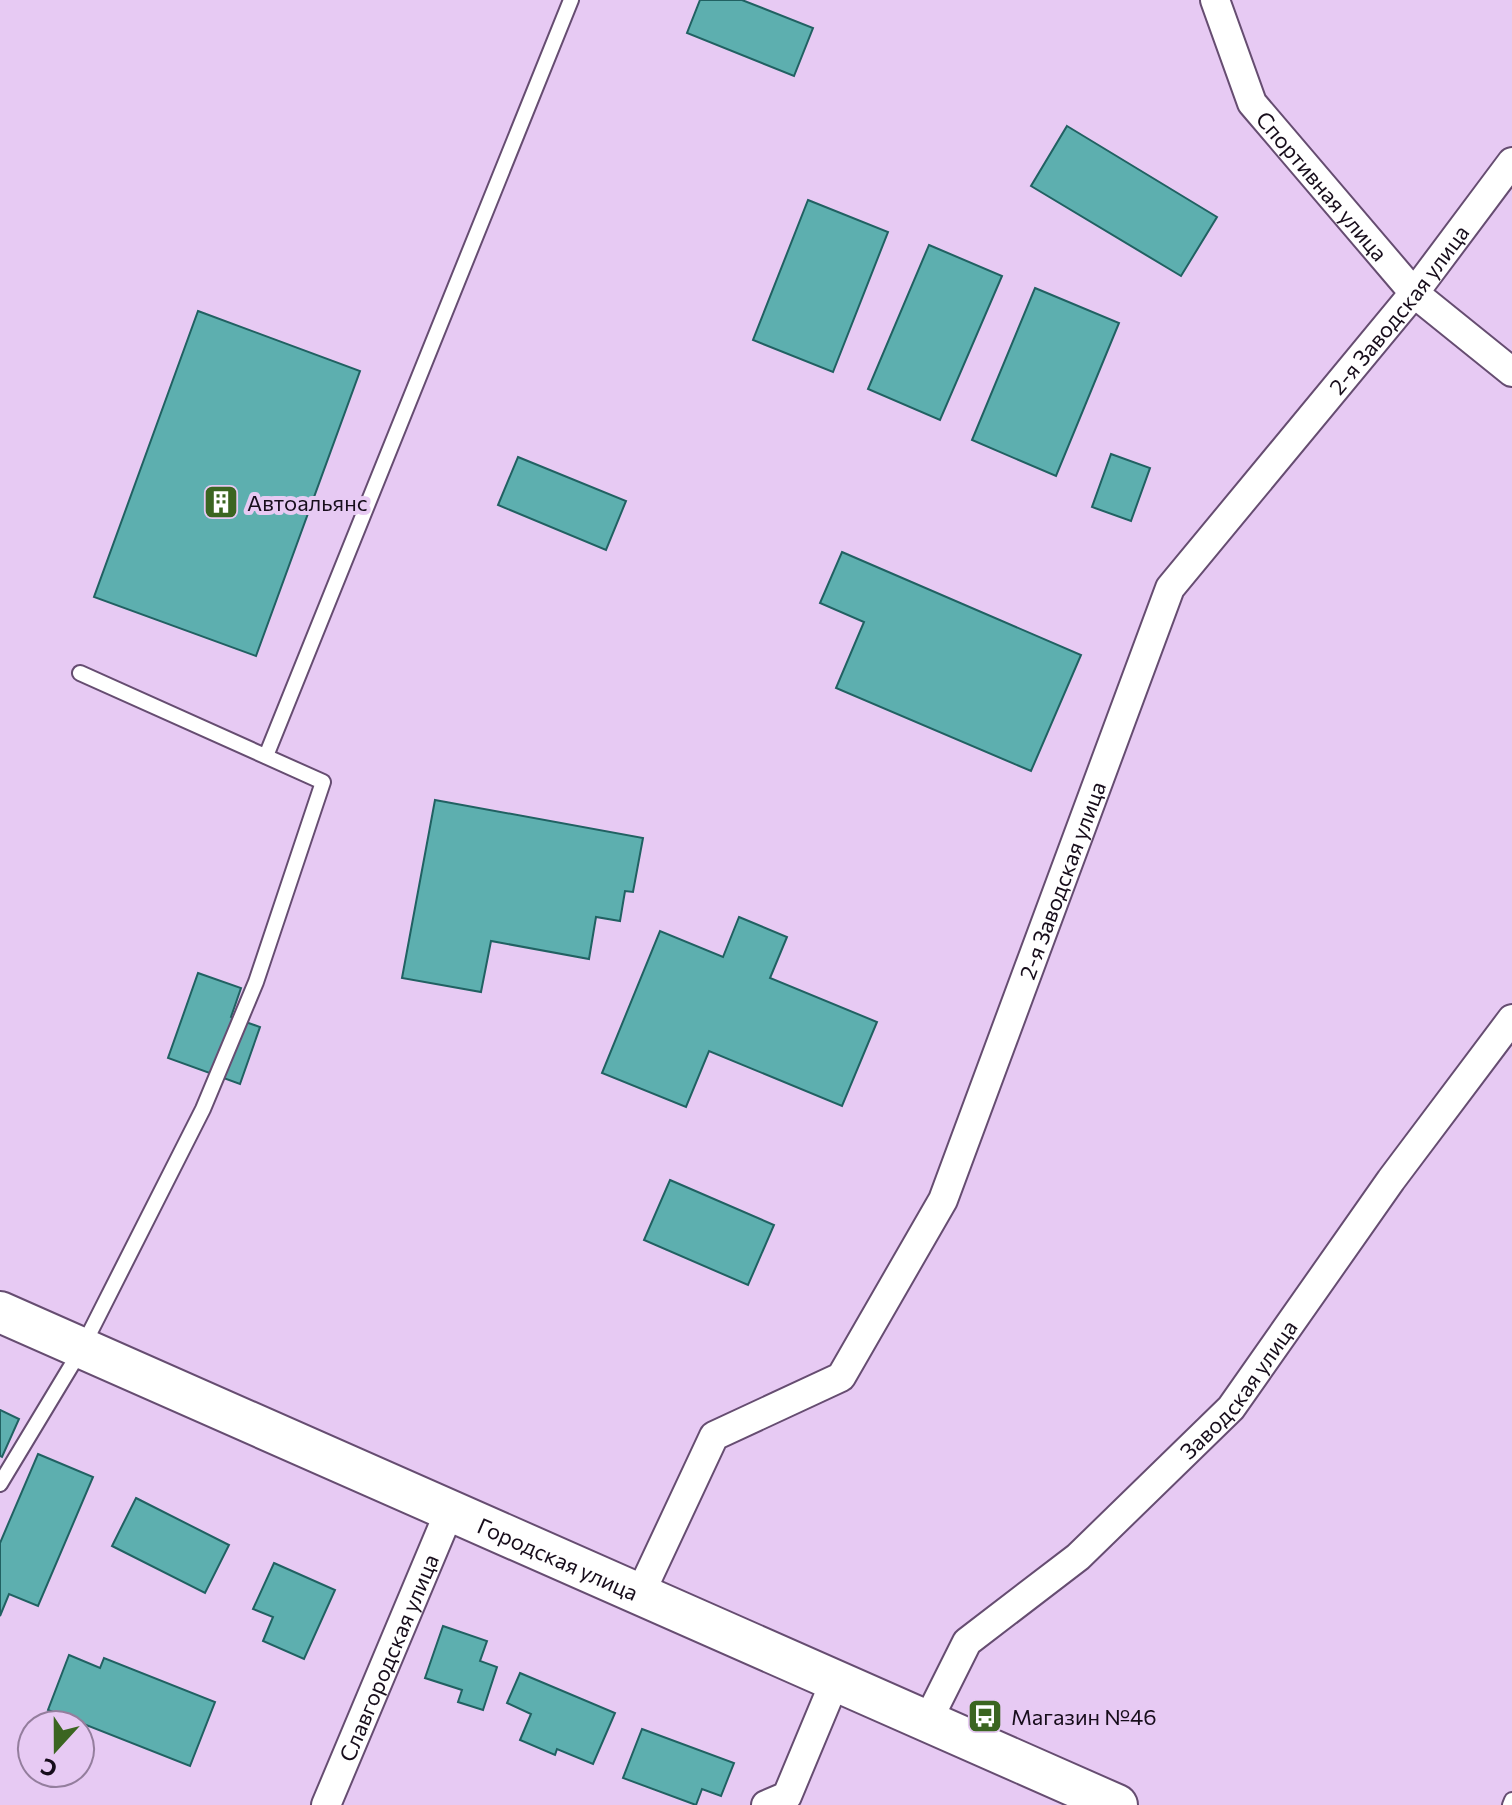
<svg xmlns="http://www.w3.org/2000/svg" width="1512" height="1805" font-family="Commissioner,sans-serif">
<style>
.building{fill:#5dafaf;stroke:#216162;stroke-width:2}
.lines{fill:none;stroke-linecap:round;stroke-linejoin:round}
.lane-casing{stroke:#664d71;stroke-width:18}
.street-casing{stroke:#664d71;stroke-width:32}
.secondary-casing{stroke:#664d71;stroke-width:44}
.lane{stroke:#fff;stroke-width:14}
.street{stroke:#fff;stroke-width:28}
.secondary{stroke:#fff;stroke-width:40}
.labels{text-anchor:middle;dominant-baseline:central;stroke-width:8;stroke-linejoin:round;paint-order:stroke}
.street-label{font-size:22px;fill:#170d1b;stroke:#e7caf3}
.poi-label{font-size:22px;fill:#170d1b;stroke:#e7caf3;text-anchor:start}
</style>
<rect width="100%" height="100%" fill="#e7caf3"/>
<g class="building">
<polygon points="700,0 742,0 813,28 794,76 687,33"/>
<polygon points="1067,126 1217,217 1181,276 1031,186"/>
<polygon points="808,200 888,232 833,372 753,340"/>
<polygon points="929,245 1002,276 940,420 868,389"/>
<polygon points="1035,288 1119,323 1056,476 972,440"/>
<polygon points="198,311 360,371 256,656 94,597"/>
<polygon points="1111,454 1150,468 1131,521 1092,507"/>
<polygon points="518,457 626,501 606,550 498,505"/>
<polygon points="842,552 1081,655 1031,771 836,688 864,622 820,603"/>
<polygon points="435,800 643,838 633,892 625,891 620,921 596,917 589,959 491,941 481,992 402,978"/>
<polygon points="739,917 787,937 770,978 877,1022 842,1106 709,1051 686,1107 602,1073 660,931 723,957"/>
<polygon points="198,973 241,988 231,1017 260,1027 240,1084 168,1058"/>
<polygon points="670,1180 774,1225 748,1285 644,1240"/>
<polygon points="0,1410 19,1419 2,1457 0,1456"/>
<polygon points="38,1454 93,1477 38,1606 9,1594 0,1616 0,1543"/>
<polygon points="136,1498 229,1545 205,1593 112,1546"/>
<polygon points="274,1563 335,1590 304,1659 263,1641 273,1617 253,1609"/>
<polygon points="443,1626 487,1641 480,1661 497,1667 483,1710 458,1702 462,1690 425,1678"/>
<polygon points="69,1655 100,1668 104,1658 215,1702 190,1766 48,1710"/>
<polygon points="520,1673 615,1713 593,1764 557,1749 555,1755 520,1740 531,1714 507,1703"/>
<polygon points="642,1729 734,1763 721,1796 702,1789 696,1805 623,1778"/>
</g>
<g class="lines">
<g class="lane-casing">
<g id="lane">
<polyline points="266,756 571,0"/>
<polyline points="0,1484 82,1348 203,1109 256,982 323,782 80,673"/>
<polyline points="1510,1805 1512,1800"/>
</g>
</g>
<g class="street-casing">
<g id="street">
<path id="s1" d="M1215 0 1252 103 1414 293 1512 372"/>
<path id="s2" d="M640 1594 714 1436 841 1377 943 1200 1170 588 1414 293 1512 162"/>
<path id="s3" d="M927 1722 967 1642 1078 1557 1231 1408 1391 1180 1512 1019"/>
<path id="s4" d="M326 1805 450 1510"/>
<polyline points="766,1805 787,1796 835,1681"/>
</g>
</g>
<g class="secondary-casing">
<g id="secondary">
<path id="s5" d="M0 1312 1117 1805"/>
</g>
</g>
<use href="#lane" class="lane"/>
<use href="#street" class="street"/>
<use href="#secondary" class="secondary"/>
</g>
<defs>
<g id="building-square" transform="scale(1.8)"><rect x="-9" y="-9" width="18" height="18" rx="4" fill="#3b6521" stroke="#e7caf3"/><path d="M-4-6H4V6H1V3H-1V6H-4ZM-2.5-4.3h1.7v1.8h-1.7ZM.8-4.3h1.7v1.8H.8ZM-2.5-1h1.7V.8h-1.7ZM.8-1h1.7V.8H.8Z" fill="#fff"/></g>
<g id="bus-square" transform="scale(1.8)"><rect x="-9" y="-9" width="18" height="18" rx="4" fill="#3b6521" stroke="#e7caf3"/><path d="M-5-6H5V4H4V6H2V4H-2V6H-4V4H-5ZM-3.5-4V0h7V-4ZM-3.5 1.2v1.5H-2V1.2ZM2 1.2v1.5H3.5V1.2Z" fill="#fff"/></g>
</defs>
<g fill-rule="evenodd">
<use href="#building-square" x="221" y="502"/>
<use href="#bus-square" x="985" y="1716"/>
</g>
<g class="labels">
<g class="street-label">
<text stroke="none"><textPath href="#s1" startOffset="218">Спортивная улица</textPath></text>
<text stroke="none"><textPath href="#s2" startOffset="1532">2-я Заводская улица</textPath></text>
<text stroke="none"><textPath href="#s2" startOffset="860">2-я Заводская улица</textPath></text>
<text stroke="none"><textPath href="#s3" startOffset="462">Заводская улица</textPath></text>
<text stroke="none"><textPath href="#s5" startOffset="610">Городская улица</textPath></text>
<text stroke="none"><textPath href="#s4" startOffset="160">Славгородская улица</textPath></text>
</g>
<g class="poi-label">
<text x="247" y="502">Автоальянс</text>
<text x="1011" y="1716">Магазин №46</text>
</g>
</g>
<g transform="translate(56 1749) rotate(201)"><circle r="38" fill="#e7caf3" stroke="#947e9d" stroke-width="2"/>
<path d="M0-6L14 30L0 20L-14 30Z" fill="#3b6521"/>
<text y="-12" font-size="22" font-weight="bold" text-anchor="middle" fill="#170d1b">С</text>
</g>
</svg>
